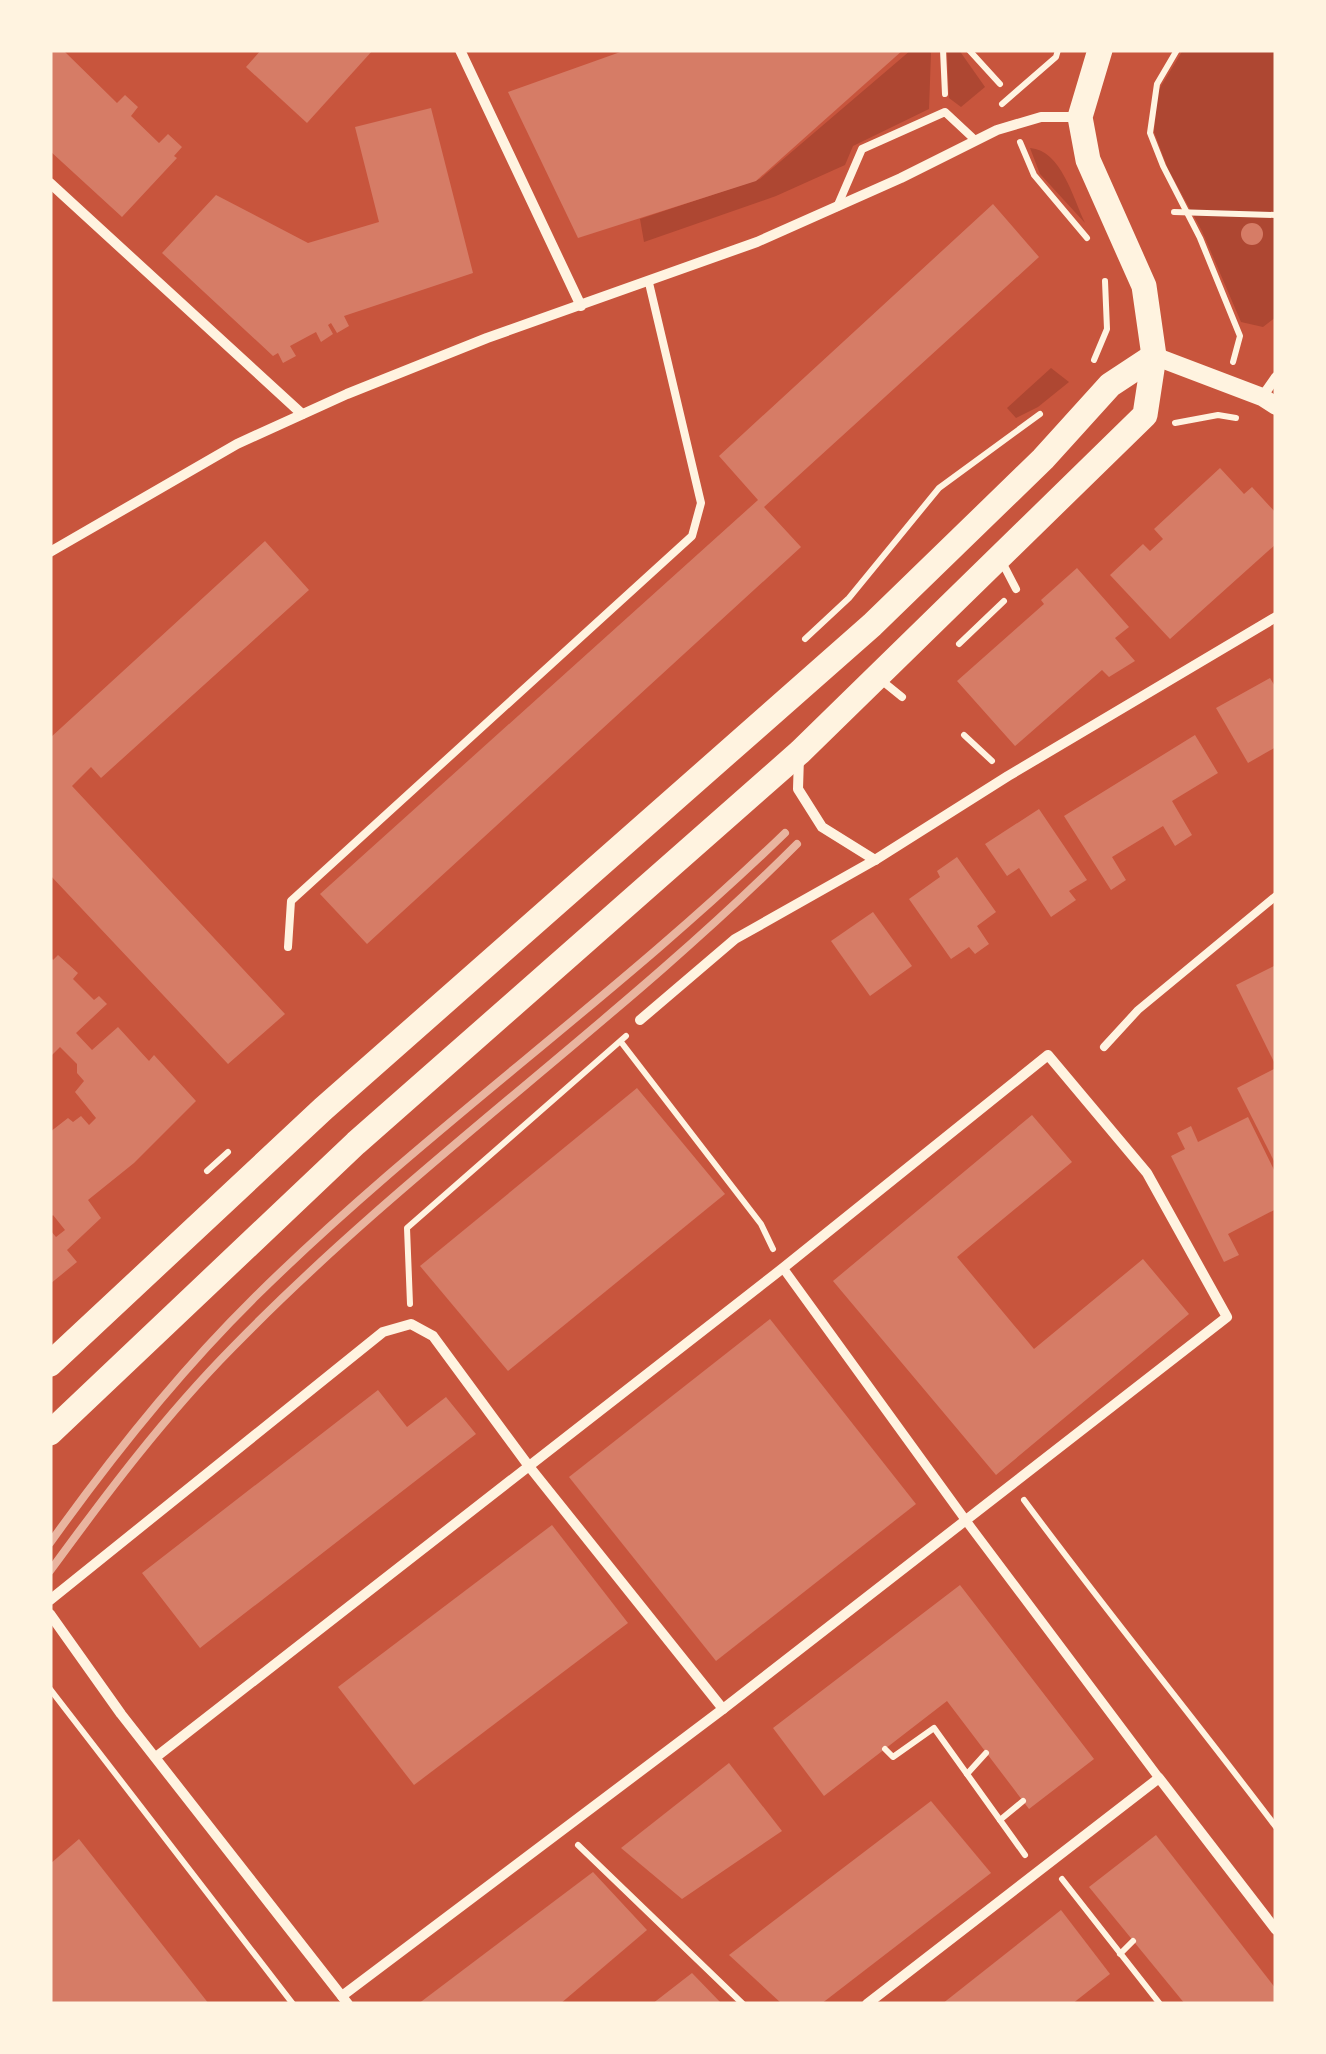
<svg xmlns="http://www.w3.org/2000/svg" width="1326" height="2054" font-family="Signika,sans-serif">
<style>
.green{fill:#ae4732}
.building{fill:#d67c66}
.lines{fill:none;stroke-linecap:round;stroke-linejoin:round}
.path{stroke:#fff3e0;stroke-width:6}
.service{stroke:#fff3e0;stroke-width:8}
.pedestrian{stroke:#fff3e0;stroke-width:9}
.minor{stroke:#fff3e0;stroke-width:10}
.tertiary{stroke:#fff3e0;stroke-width:18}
.primary{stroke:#fff3e0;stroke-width:25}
.rail{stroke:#e9b49f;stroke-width:8}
</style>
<rect width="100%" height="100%" fill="#c8553d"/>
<g class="green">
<polygon points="911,50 928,50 931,53 929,109 853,146 845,165 776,196 644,242 640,219 760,179"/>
<polygon points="959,50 985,87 961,107 949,98 947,51"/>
<polygon points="1183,50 1276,50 1276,317 1263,327 1241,322 1202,231 1168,169 1154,132 1158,91"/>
<path d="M1030 148C1061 150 1073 198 1085 223L1040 174Z"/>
<polygon points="1051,368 1069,382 1038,407 1016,418 1007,408"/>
</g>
<g class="building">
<polygon points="50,50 63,50 117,103 125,95 138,107 131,116 159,143 168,134 182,147 174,156 177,158 122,217 50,151"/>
<polygon points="261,50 373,50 307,123 246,67"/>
<polygon points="626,50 903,50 756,181 578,238 508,92"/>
<polygon points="431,108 473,273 344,316 349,326 337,333 331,323 328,325 333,334 321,342 316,332 290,346 296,356 283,363 278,353 273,356 162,253 216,195 308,243 379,222 355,127"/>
<polygon points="993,204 1039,257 764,507 801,547 367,944 320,894 758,500 719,456"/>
<circle cx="1252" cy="234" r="11"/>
<polygon points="1220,468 1244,494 1252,487 1276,513 1276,544 1170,639 1110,575 1143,544 1150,551 1163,539 1154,529"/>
<polygon points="265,541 309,590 101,778 91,767 72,786 285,1014 228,1064 50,875 50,738"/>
<polygon points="1077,568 1129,627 1115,638 1135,661 1109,677 1102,670 1015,746 957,681 1044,604 1041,600"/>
<polygon points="1270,678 1276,688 1276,747 1248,763 1216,708"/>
<polygon points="1195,735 1218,773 1172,801 1192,835 1175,846 1163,826 1112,857 1126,880 1111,890 1064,816"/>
<polygon points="1039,809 1087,880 1069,891 1076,900 1051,917 1019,868 1007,876 985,844"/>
<polygon points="957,857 996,912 977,926 989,944 975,954 969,947 951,959 909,899 940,877 937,871"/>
<polygon points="873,912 912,966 870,996 831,941"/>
<polygon points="58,955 78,973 73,979 94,1000 99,996 107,1004 76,1033 92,1050 118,1027 149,1061 154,1055 196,1101 134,1163 88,1200 101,1218 67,1250 77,1262 50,1284 50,1230 56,1237 65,1230 53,1215 50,1218 50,1132 68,1118 73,1122 81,1116 89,1125 96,1118 75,1092 84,1081 77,1073 77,1064 60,1047 50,1057 50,956 53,960"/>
<polygon points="1276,965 1276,1066 1236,985"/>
<polygon points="1276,1068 1276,1165 1237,1088"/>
<polygon points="637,1088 725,1194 508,1371 420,1266"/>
<polygon points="1032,1115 1072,1162 957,1257 1034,1349 1143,1259 1189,1314 996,1475 833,1281"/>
<polygon points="1248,1117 1276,1174 1276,1209 1228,1234 1239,1255 1224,1262 1171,1156 1185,1149 1177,1133 1191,1126 1198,1142"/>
<polygon points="770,1319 916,1504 716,1661 569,1477"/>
<polygon points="378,1390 407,1427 446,1397 476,1434 200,1648 142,1573"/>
<polygon points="552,1525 628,1623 414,1785 338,1687"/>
<polygon points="960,1585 1094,1759 1029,1809 947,1701 824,1796 773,1728"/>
<polygon points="729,1763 782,1831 682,1899 621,1848"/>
<polygon points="931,1801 991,1873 821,2004 782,2004 729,1955"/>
<polygon points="1156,1835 1276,1989 1276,2004 1185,2004 1089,1887"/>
<polygon points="79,1839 209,2004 50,2004 50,1864"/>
<polygon points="593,1872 647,1930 560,2004 418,2004"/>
<polygon points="1061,1910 1110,1974 1072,2004 942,2004"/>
<polygon points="692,1973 722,2004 652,2004"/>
</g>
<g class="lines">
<g class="path">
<polyline points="943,50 945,94"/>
<polyline points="969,50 1000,84"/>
<polyline points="1177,50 1157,84 1150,133 1163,166 1200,238 1240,336 1233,362"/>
<polyline points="1002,104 1056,57 1058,50"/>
<polyline points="1020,142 1034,175 1087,238"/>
<polyline points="1174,212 1276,215"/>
<polyline points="1094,360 1107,329 1105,281"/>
<polyline points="1175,423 1218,415 1236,418"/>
<polyline points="805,639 849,598 939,488 1040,414"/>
<polyline points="959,644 1004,601"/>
<polyline points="964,735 992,761"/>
<polyline points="621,1042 761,1224 773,1249"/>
<polyline points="207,1171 228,1152"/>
<polyline points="410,1304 407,1228 626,1036"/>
<path d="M1024 1500C1106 1611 1193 1717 1276 1827"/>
<polyline points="50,1689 293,2004"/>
<polyline points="885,1749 893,1757 934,1728 1025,1855"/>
<polyline points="967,1774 986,1753"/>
<polyline points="1000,1820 1023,1801"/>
<polyline points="578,1845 743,2004"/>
<polyline points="1062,1879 1160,2004"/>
<polyline points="1120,1954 1133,1941"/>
</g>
<g class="service">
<polyline points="837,207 862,149 945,112 975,140"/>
<polyline points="1002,562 1016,589"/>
<polyline points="881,680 902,697"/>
<polyline points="288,947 291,901 692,536 701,503 649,283"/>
<polyline points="1104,1047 1138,1010 1276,896"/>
</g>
<polyline class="pedestrian" points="783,1268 967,1522 1159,1778"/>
<g class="minor">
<polyline points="460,50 581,306"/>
<polyline points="50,183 302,414"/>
<polyline points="1262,397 1276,377"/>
<polyline points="50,552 237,444 347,394 487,338 757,242 901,178 997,130 1041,117 1080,117"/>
<polyline points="799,757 798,789 822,827 875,860"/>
<polyline points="640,1020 735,939 875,860 1008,776 1276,617"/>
<polyline points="50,1600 383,1332 411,1324 433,1336 528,1465 723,1709"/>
<polyline points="50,1614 121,1714 348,2004"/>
<polyline points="156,1757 783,1268 1048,1055 1147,1173 1227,1317 723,1709 342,1996"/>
<polyline points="867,2004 1159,1778 1276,1930"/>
</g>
<polyline class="tertiary" points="1154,356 1262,397 1276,406"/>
<g class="primary">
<polyline points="50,1364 323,1109 872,625 1043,459 1110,385 1154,356"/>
<polyline points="50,1433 356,1143 800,752 1145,415 1154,356 1144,286 1088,160 1080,117 1100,50"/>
</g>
<g class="rail">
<path d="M50 1543C112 1456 178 1373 254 1298 421 1133 616 997 785 833"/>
<path d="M50 1571C107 1493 164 1417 232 1348 408 1167 618 1023 797 844"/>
</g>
</g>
<rect width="1326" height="2054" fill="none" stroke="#fff3e0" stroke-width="105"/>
</svg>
